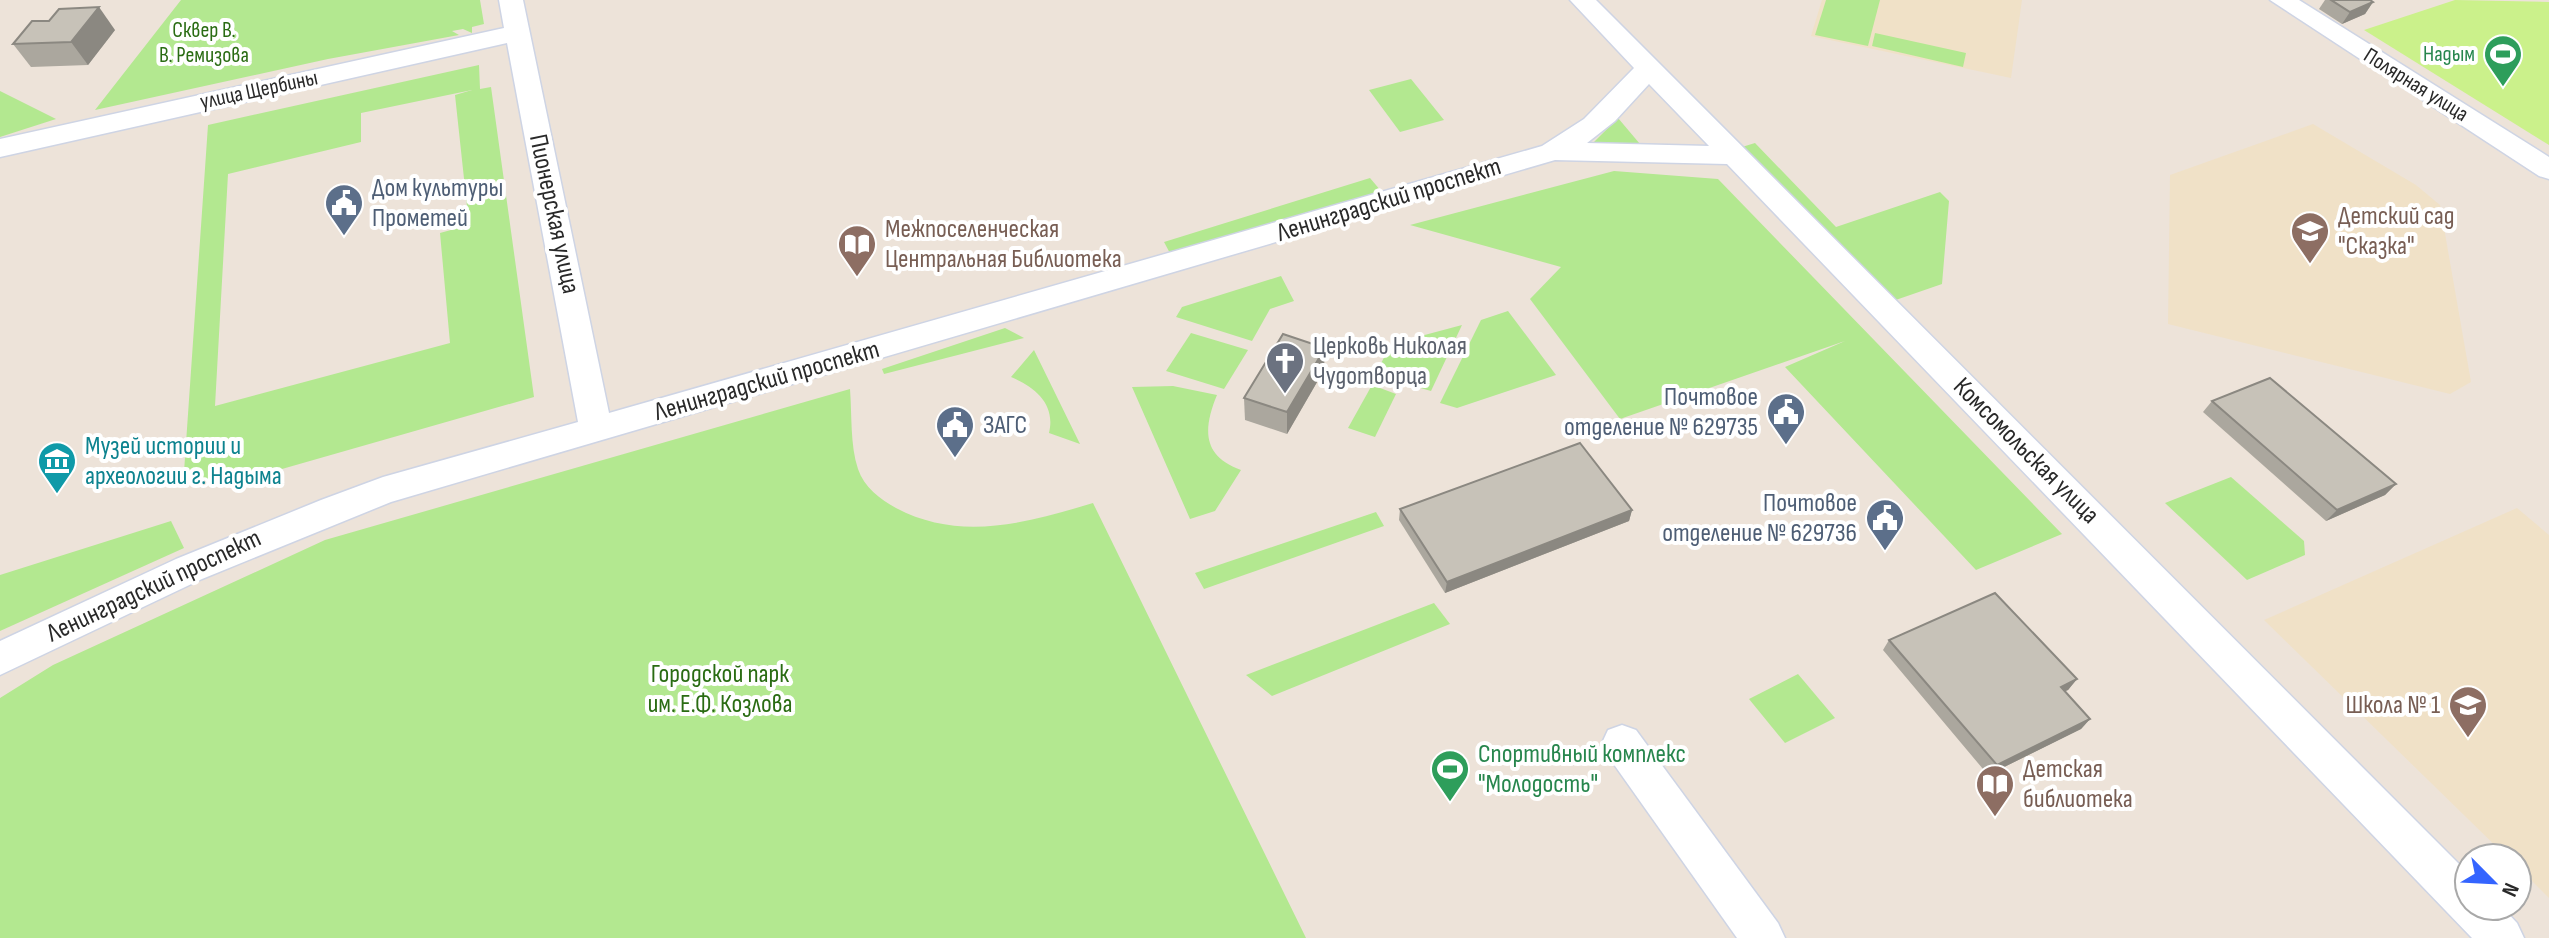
<svg xmlns="http://www.w3.org/2000/svg" width="2549" height="938" font-family="'Sofia Sans Condensed',sans-serif">
<style>
.education{fill:#f0e1c7}
.green{fill:#b3e890;fill-rule:evenodd}
.pitch{fill:#cbf18b}
.lines{fill:none;stroke-linecap:round;stroke-linejoin:round}
.minor-casing{stroke:#ced4e4;stroke-width:3}
.minor{fill:#fff;fill-rule:evenodd}
.wall{fill:#aba79e}
.shaded-wall{fill:#8b8881}
.building{fill:#c7c2b8;stroke:#8b8881;stroke-width:2}
.labels{text-anchor:middle;dominant-baseline:central;stroke-width:8;stroke-linejoin:round;paint-order:stroke}
.far-park-label{font-size:22px;fill:#2a6c13;stroke:#fff}
.far-leisure-label{font-size:22px;fill:#27864d;stroke:#fff;text-anchor:end}
.far-street-label{font-size:22px;fill:#292929;stroke:#fff}
.service-label{font-size:26px;fill:#4e5e75;stroke:#fff;text-anchor:start}
.street-label{font-size:26px;fill:#292929;stroke:#fff}
.education-label{font-size:26px;fill:#785e54;stroke:#fff;text-anchor:start}
.worship-label{font-size:26px;fill:#5b616d;stroke:#fff;text-anchor:start}
.culture-label{font-size:26px;fill:#0d838f;stroke:#fff;text-anchor:start}
.park-label{font-size:26px;fill:#2a6c13;stroke:#fff}
.leisure-label{font-size:26px;fill:#27864d;stroke:#fff;text-anchor:start}
</style>
<rect width="100%" height="100%" fill="#ede3d9"/>
<g class="education">
<polygon points="1822,0 2022,0 2011,78 1811,36"/>
<polygon points="2313,124 2416,185 2440,205 2471,382 2450,394 2168,324 2170,175"/>
<polygon points="2517,508 2549,535 2549,898 2517,866 2517,858 2508,858 2264,620"/>
</g>
<g class="green">
<polygon points="181,0 480,0 484,24 472,27 472,33 463,29 452,31 459,35 328,59 95,110"/>
<polygon points="1826,0 1880,0 1868,46 1815,35"/>
<polygon points="1875,33 1966,53 1963,67 1872,46"/>
<path d="M479 65 480 89 491 87 534 397 226 485 184 472 208 125ZM472 90 455 95 469 225 440 233 450 343 215 406 228 174 361 142V113Z"/>
<polygon points="1411,79 1444,120 1400,132 1369,90"/>
<polygon points="0,91 56,119 0,137"/>
<polygon points="1618,118 1645,150 1587,149"/>
<polygon points="1755,143 1836,227 1940,192 1949,201 1942,284 1887,303 1742,147"/>
<polygon points="1614,171 1718,179 2062,534 1976,570 1785,367 1845,341 1620,419 1530,299 1561,267 1410,225"/>
<polygon points="1370,178 1381,191 1172,257 1164,242"/>
<polygon points="1281,276 1294,301 1270,309 1252,341 1176,317 1182,307"/>
<polygon points="1508,311 1556,375 1457,408 1440,403 1481,320"/>
<polygon points="1462,325 1431,391 1375,375 1391,344"/>
<polygon points="1005,328 1024,338 884,374 882,369"/>
<polygon points="1191,333 1248,350 1224,389 1166,371"/>
<path d="M1034 350 1080 444 1049 433C1056 404 1035 387 1011 377Z"/>
<polygon points="1372,385 1396,394 1375,437 1348,428"/>
<path d="M1173 386 1217 395C1203 429 1202 456 1241 470L1215 511 1190 519 1132 387Z"/>
<path d="M850 389C852 414 850 445 858 469 864 487 880 499 896 508 960 542 1027 523 1093 503L1306 938H0V698L53 665 325 540Z"/>
<polygon points="2231,477 2304,541 2305,555 2247,580 2165,503"/>
<polygon points="1376,512 1384,526 1204,589 1195,573"/>
<polygon points="171,521 184,548 0,631 0,575"/>
<polygon points="1434,603 1450,624 1272,696 1246,675"/>
<polygon points="1798,674 1835,718 1785,743 1749,699"/>
</g>
<polygon class="pitch" points="2455,0 2549,2 2549,145 2364,30"/>
<g class="lines">
<g class="minor-casing">
<g id="minor">
<path d="M499 0H523L609 413 1542 146 1584 119 1634 68 1570 0H1596L2469 874V906H2501L2517 923 2524 938H2472L1727 164 1555 160 391 502 202 579 0 675V641L176 559 321 500 383 477 578 422 507 43 0 157V139L504 28ZM1649 84 1709 146 1587 143 1615 121Z"/>
<polygon points="2270,0 2299,0 2549,157 2549,179 2539,176"/>
<polygon points="1622,725 1636,730 1778,923 1785,938 1737,938 1608,756 1602,743 1608,730"/>
</g>
</g>
<use href="#minor" class="minor"/>
</g>
<g class="wall">
<polygon points="2325,0 2370,0 2373,2 2365,14 2342,24 2319,9"/>
<polygon points="115,30 88,65 31,67 13,44"/>
<polygon points="1324,370 1287,434 1245,420 1244,398"/>
<polygon points="2212,401 2396,484 2385,495 2326,521 2203,412"/>
<polygon points="1400,509 1632,510 1629,521 1445,593 1399,520"/>
<polygon points="1889,640 2077,679 2068,690 2065,691 2090,719 2081,729 1988,775 1883,650"/>
</g>
<g class="shaded-wall">
<polygon points="2373,2 2365,14 2342,24 2350,12"/>
<polygon points="99,7 115,30 88,65 71,42"/>
<polygon points="1325,348 1324,370 1287,434 1287,412"/>
<polygon points="2396,484 2385,495 2326,521 2337,510"/>
<polygon points="1632,510 1629,521 1445,593 1447,582"/>
<polygon points="2077,679 2068,690 2052,697 2061,687"/>
<polygon points="2090,719 2081,729 1988,775 1997,765"/>
</g>
<g class="building">
<polygon points="2331,0 2370,0 2373,2 2350,12"/>
<polygon points="99,7 71,42 13,44 32,21 49,21 59,9"/>
<polygon points="1283,334 1325,348 1287,412 1244,398"/>
<polygon points="2270,378 2396,484 2337,510 2212,401"/>
<polygon points="1580,443 1632,510 1447,582 1400,509"/>
<polygon points="1995,593 2077,679 2061,687 2090,719 1997,765 1889,640"/>
</g>
<defs>
<g id="stadium-pin" transform="scale(2)"><path d="M0 17L-7.5 6A9.5 9.5 0 1 1 7.5 6Z" fill="#2e9e5b" stroke="#fff"/><path d="M0-5a6.5 5 0 1 0 0 10a6.5 5 0 1 0 0-10ZM-3.5-1.8h7v3.6h-7Z" fill="#fff"/></g>
<g id="civic-pin" transform="scale(2)"><path d="M0 17L-7.5 6A9.5 9.5 0 1 1 7.5 6Z" fill="#5c6f8a" stroke="#fff"/><path d="M-.6-6.5H3V-4.5H.6V-3L4-1V1h2V6H-6V1h2V-1L-.6-3ZM-1.2 2.5V6h2.4V2.5Z" fill="#fff"/></g>
<g id="school-pin" transform="scale(2)"><path d="M0 17L-7.5 6A9.5 9.5 0 1 1 7.5 6Z" fill="#8d6e63" stroke="#fff"/><path d="M0-5L7-2L0 1L-7-2ZM-4 1L0 2.5L4 1V4Q0 6-4 4Z" fill="#fff"/></g>
<g id="library-pin" transform="scale(2)"><path d="M0 17L-7.5 6A9.5 9.5 0 1 1 7.5 6Z" fill="#8d6e63" stroke="#fff"/><path d="M-6-4Q-3-5.5-.7-3.5V5Q-3 3-6 4ZM6-4Q3-5.5 .7-3.5V5Q3 3 6 4Z" fill="#fff"/></g>
<g id="church-pin" transform="scale(2)"><path d="M0 17L-7.5 6A9.5 9.5 0 1 1 7.5 6Z" fill="#6b7280" stroke="#fff"/><path d="M-1.2-6h2.4v3.5h3.3v2.4h-3.3V6h-2.4V-.1h-3.3v-2.4h3.3Z" fill="#fff"/></g>
<g id="museum-pin" transform="scale(2)"><path d="M0 17L-7.5 6A9.5 9.5 0 1 1 7.5 6Z" fill="#0f9aa8" stroke="#fff"/><path d="M0-6L6-3V-2H-6V-3ZM-5-1h2V3h-2ZM-1-1h2V3h-2ZM3-1h2V3H3ZM-6 4H6V6H-6Z" fill="#fff"/></g>
</defs>
<g fill-rule="evenodd">
<use href="#stadium-pin" x="2503" y="54"/>
<use href="#civic-pin" x="344" y="203"/>
<use href="#school-pin" x="2310" y="231"/>
<use href="#library-pin" x="857" y="244"/>
<use href="#church-pin" x="1285" y="361"/>
<use href="#civic-pin" x="1786" y="412"/>
<use href="#civic-pin" x="955" y="425"/>
<use href="#museum-pin" x="57" y="461"/>
<use href="#civic-pin" x="1885" y="518"/>
<use href="#school-pin" x="2468" y="705"/>
<use href="#stadium-pin" x="1450" y="769"/>
<use href="#library-pin" x="1995" y="784"/>
</g>
<g class="labels">
<g class="far-park-label">
<text x="204" y="30">Сквер В.<tspan x="204" dy="25">В. Ремизова</tspan></text>
</g>
<g class="far-leisure-label">
<text x="2475" y="54">Надым</text>
</g>
<g class="far-street-label">
<text transform="translate(2416 85) rotate(32)">Полярная улица</text>
<text transform="translate(259 90) rotate(-12)">улица Щербины</text>
</g>
<g class="service-label">
<text x="372" y="188">Дом культуры<tspan x="372" dy="30">Прометей</tspan></text>
<text x="1758" y="397" text-anchor="end">Почтовое<tspan x="1758" dy="30">отделение № 629735</tspan></text>
<text x="983" y="425">ЗАГС</text>
<text x="1857" y="503" text-anchor="end">Почтовое<tspan x="1857" dy="30">отделение № 629736</tspan></text>
</g>
<g class="street-label">
<text transform="translate(1389 200) rotate(-17)">Ленинградский проспект</text>
<text transform="translate(554 214) rotate(78)">Пионерская улица</text>
<text transform="translate(767 381) rotate(-16)">Ленинградский проспект</text>
<text transform="translate(2026 451) rotate(45)">Комсомольская улица</text>
<text transform="translate(154 586) rotate(-25)">Ленинградский проспект</text>
</g>
<g class="education-label">
<text x="2338" y="216">Детский сад<tspan x="2338" dy="30">"Сказка"</tspan></text>
<text x="885" y="229">Межпоселенческая<tspan x="885" dy="30">Центральная Библиотека</tspan></text>
<text x="2440" y="705" text-anchor="end">Школа № 1</text>
<text x="2023" y="769">Детская<tspan x="2023" dy="30">библиотека</tspan></text>
</g>
<g class="worship-label">
<text x="1313" y="346">Церковь Николая<tspan x="1313" dy="30">Чудотворца</tspan></text>
</g>
<g class="culture-label">
<text x="85" y="446">Музей истории и<tspan x="85" dy="30">археологии г. Надыма</tspan></text>
</g>
<g class="park-label">
<text x="720" y="674">Городской парк<tspan x="720" dy="30">им. Е.Ф. Козлова</tspan></text>
</g>
<g class="leisure-label">
<text x="1478" y="754">Спортивный комплекс<tspan x="1478" dy="30">"Молодость"</tspan></text>
</g>
</g>
<g transform="translate(2493 882) rotate(114)"><circle r="38" fill="#ffffff" stroke="#a9a9a9" stroke-width="2"/>
<path d="M0-6L14 30L0 20L-14 30Z" fill="#3464ff"/>
<text y="-12" font-size="22" font-weight="bold" text-anchor="middle" fill="#292929">N</text>
</g>
</svg>
